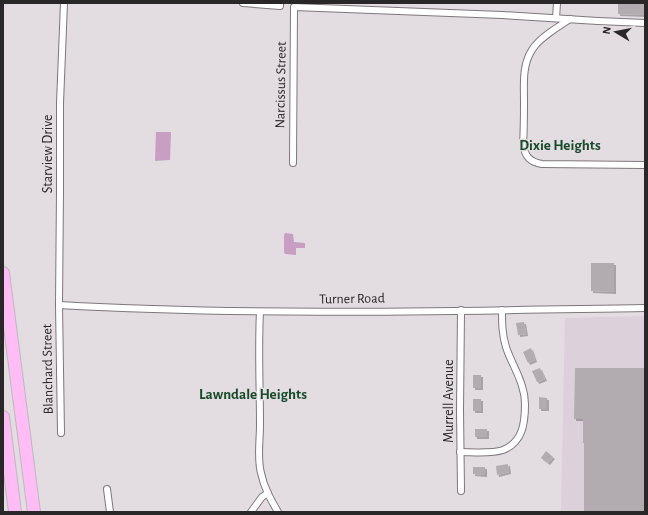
<svg xmlns="http://www.w3.org/2000/svg" width="648" height="515" font-family="'Alegreya Sans',sans-serif">
<style>
.built{fill:#dcd0da}
.green{fill:#c89ec2}
.building{fill:#b2acb1;filter:url(#shadow)}
.lines{fill:none;stroke-linecap:round;stroke-linejoin:round}
.street-casing{stroke:#7e787c;stroke-width:8}
.highway-casing{stroke:#bbbabb;stroke-width:14}
.street{stroke:#fff;stroke-width:6}
.highway{stroke:#ffbcf5;stroke-width:12}
.labels{text-anchor:middle;dominant-baseline:central;stroke-width:3;stroke-linejoin:round;paint-order:stroke}
.street-label{font-size:14px;fill:#2a2729;stroke:#e3dde2}
.neighbourhood-label{font-size:15px;font-weight:bold;fill:#164a28;stroke:#e3dde2}
</style>
<defs>
<filter id="shadow"><feDropShadow dx="2" dy="2" stdDeviation="0" flood-color="#0004"/></filter>
</defs>
<rect width="100%" height="100%" fill="#e3dde2"/>
<polygon class="built" points="645,316 645,512 561,512 565,318"/>
<g class="green">
<polygon points="156,132 171,132 170,160 155,161"/>
<polygon points="285,233 293,234 294,242 305,243 305,248 296,248 296,255 285,254 284,252 284,235"/>
</g>
<g class="building">
<polygon points="618,3 645,3 645,15 618,14"/>
<polygon points="591,263 614,263 614,292 591,291"/>
<polygon points="524,322 526,334 518,335 516,323"/>
<polygon points="531,348 535,360 528,363 523,352"/>
<polygon points="540,368 545,379 537,382 532,371"/>
<polygon points="575,368 645,368 645,512 584,512 584,443 583,443 583,419 574,419"/>
<rect x="473" y="375" width="8" height="13"/>
<polygon points="539,397 547,398 547,409 539,409"/>
<rect x="473" y="399" width="8" height="12"/>
<rect x="475" y="429" width="12" height="8"/>
<polygon points="546,451 553,457 548,463 541,458"/>
<polygon points="508,464 509,472 497,475 496,466"/>
<polygon points="473,467 485,467 485,475 473,474"/>
</g>
<g class="lines">
<g class="street-casing">
<g id="street">
<polyline points="243,3 280,6 280,3"/>
<polyline points="556,18 557,3"/>
<path d="M570 19C558 27 539 38 532 50 522 65 524 84 524 101 524 115 524 130 523 144 525 157 530 162 542 164L645 165"/>
<polyline points="293,163 294,7 502,15 598,21 645,23"/>
<path d="M59 305C254 316 450 311 645 308"/>
<path d="M260 312C258 349 260 387 260 425 260 441 257 458 261 473 264 488 271 500 278 512"/>
<polyline points="61,433 59,305 60,191 60,103 64,3"/>
<path d="M460 452C473 452 491 454 503 450 523 442 525 423 525 404 525 398 524 392 522 386 518 372 510 360 506 347 502 334 502 323 502 310"/>
<polyline points="107,489 110,512"/>
<polyline points="461,491 460,410 461,310"/>
<polyline points="251,512 262,497 268,493"/>
</g>
</g>
<g class="highway-casing">
<g id="highway">
<polyline points="3,273 34,512"/>
<polyline points="3,417 15,512"/>
</g>
</g>
<use href="#street" class="street"/>
<use href="#highway" class="highway"/>
</g>
<g class="labels">
<g class="street-label">
<text transform="translate(281 85) rotate(-89)">Narcissus Street</text>
<text transform="translate(48 154) rotate(-90)">Starview Drive</text>
<text transform="translate(352 299) rotate(-1)">Turner Road</text>
<text transform="translate(48 369) rotate(-91)">Blanchard Street</text>
<text transform="translate(449 401) rotate(-90)">Murrell Avenue</text>
</g>
<g class="neighbourhood-label">
<text x="560" y="145">Dixie Heights</text>
<text x="253" y="394">Lawndale Heights</text>
</g>
</g>
<rect width="648" height="515" fill="none" stroke="#2a2729" stroke-width="8"/>
<g transform="translate(616 32) rotate(280)" stroke="#e3dde2" stroke-width="3" paint-order="stroke">
<path d="M0-3L7 15L0 10L-7 15Z" fill="#2a2729"/>
<text y="-6" font-size="11" font-weight="bold" text-anchor="middle" fill="#2a2729">N</text>
</g>
</svg>
